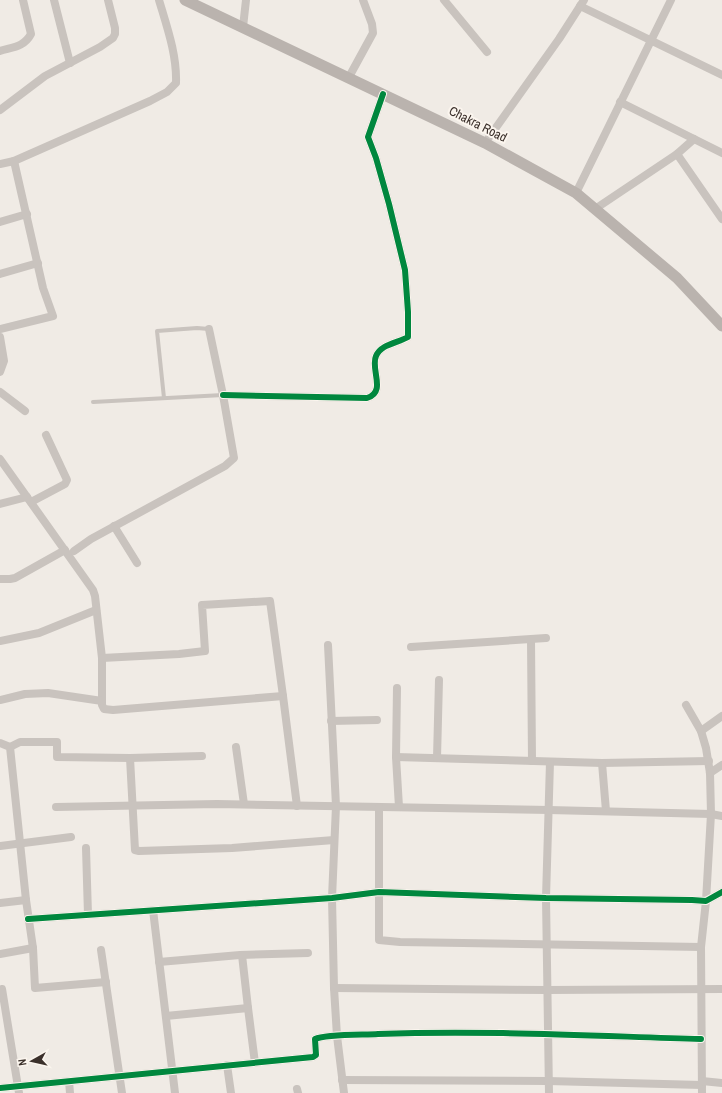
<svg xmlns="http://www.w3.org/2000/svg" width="722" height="1093" font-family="'Archivo Narrow',sans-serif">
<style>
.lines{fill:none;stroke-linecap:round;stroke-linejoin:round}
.lane{stroke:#c9c3be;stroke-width:4}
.street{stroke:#c9c3be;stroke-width:8}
.secondary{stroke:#bab3ae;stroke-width:11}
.cycleway-casing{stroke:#fbf5ee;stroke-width:8}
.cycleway{stroke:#00873e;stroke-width:6}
.labels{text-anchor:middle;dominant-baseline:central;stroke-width:4;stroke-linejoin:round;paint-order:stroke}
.street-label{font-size:13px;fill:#3b302b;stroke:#fbf5ee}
</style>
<rect width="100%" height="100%" fill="#f0ebe5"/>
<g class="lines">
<g class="lane">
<polyline points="164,398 157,331 197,328 209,329"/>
<polyline points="93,402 223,395"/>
</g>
<g class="street">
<polyline points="54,0 70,63"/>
<polyline points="444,0 487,52"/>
<polyline points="580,6 722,75"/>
<polyline points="243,27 246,0"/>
<path d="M0 51C13 47 24 47 31 34L23 0"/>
<polyline points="349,77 373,33 372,24 363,0"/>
<polyline points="620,102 722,153"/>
<polyline points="0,110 45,76 100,47 113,38 115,34 115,28 108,0"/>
<polyline points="485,143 559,39 584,0"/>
<polyline points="677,154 722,219"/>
<path d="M0 164 14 161 150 101 167 92 176 83C177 55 167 27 159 0"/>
<polyline points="576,193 671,0"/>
<polyline points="595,209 677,154 694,139"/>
<polyline points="0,222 27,214"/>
<polyline points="0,274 38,263"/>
<polyline points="0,329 53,316 43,288 14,161"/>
<polyline points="0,337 4,361 0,372"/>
<polyline points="0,392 25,411"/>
<path d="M223 395 367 398C387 392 370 369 376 356 381 344 398 343 408 337V312L405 270 389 204 376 158 368 137 383 94"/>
<polyline points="0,459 93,590 95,596 102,658 102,705 104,709 113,710 283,696"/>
<polyline points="31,502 65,484 67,480 46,435"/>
<polyline points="0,504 27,497"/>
<polyline points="114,526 137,563"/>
<polyline points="74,551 91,539 225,466 234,458 223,395 209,329"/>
<polyline points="0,579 10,579 15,578 65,550"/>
<polyline points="531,640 532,761"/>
<polyline points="0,641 39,633 96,610"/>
<polyline points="328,645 336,806 332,898 334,988 337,1036 344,1093"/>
<polyline points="411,647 546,638"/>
<polyline points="102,658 179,654 205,651 202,605 270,601 283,696 297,806"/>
<polyline points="397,688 396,757 399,807"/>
<polyline points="0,700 25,694 48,693 102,701"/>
<polyline points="686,705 701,731 706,748 710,773 711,814 706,901 701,947 702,1093"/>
<polyline points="331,721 377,720"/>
<polyline points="701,731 722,716"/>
<polyline points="0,743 10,747 26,900 33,948 35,988 106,982"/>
<polyline points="10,747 20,742 57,742 57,757 130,758 202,756"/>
<polyline points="236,747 244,804"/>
<polyline points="396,757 602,763 709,761"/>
<polyline points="130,758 135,850 139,851 232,848 334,840"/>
<polyline points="437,758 439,680"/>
<polyline points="602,763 606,811"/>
<polyline points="710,773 722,765"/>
<polyline points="56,807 217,804 549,810 711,814 722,816"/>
<polyline points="379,807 379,940 400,942 701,947"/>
<polyline points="0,846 71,837"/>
<polyline points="86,848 88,915"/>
<polyline points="0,903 26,900"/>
<polyline points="153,910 175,1093"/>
<polyline points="28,919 332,898 379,892 546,898 692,900 706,901 722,892"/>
<polyline points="101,950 122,1093"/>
<polyline points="0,954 33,948"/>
<polyline points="242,955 248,1008 255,1063"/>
<polyline points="159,962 240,955 308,953"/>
<polyline points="334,988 547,990 722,989"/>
<polyline points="2,989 19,1093"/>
<polyline points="166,1016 248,1008"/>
<polyline points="227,1065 231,1093"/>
<polyline points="342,1080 548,1081 702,1085"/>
<polyline points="69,1081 70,1093"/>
<polyline points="702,1081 722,1083"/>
<path d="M0 1088 313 1057 316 1055 315 1039C326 1034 365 1035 378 1034 486 1030 594 1036 701 1039"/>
<polyline points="297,1089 298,1093"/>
<polyline points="549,1093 546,898 550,762"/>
</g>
<polyline class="secondary" points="185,0 485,143 576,193 677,278 722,326"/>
<g class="cycleway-casing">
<g id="cycleway">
<path d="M223 395 367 398C387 392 370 369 376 356 381 344 398 343 408 337V312L405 270 389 204 376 158 368 137 383 94"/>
<polyline points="28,919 332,898 379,892 546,898 692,900 706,901 722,892"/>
<path d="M0 1088 313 1057 316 1055 315 1039C326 1034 365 1035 378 1034 486 1030 594 1036 701 1039"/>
</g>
</g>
<use href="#cycleway" class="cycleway"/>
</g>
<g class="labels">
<g class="street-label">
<text transform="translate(478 124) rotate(27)">Chakra Road</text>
</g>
</g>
<g transform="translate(32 1061) rotate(262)" stroke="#fbf5ee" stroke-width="3" paint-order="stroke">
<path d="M0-3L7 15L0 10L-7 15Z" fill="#3b302b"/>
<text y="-6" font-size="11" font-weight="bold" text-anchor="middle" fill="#3b302b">N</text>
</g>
</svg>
